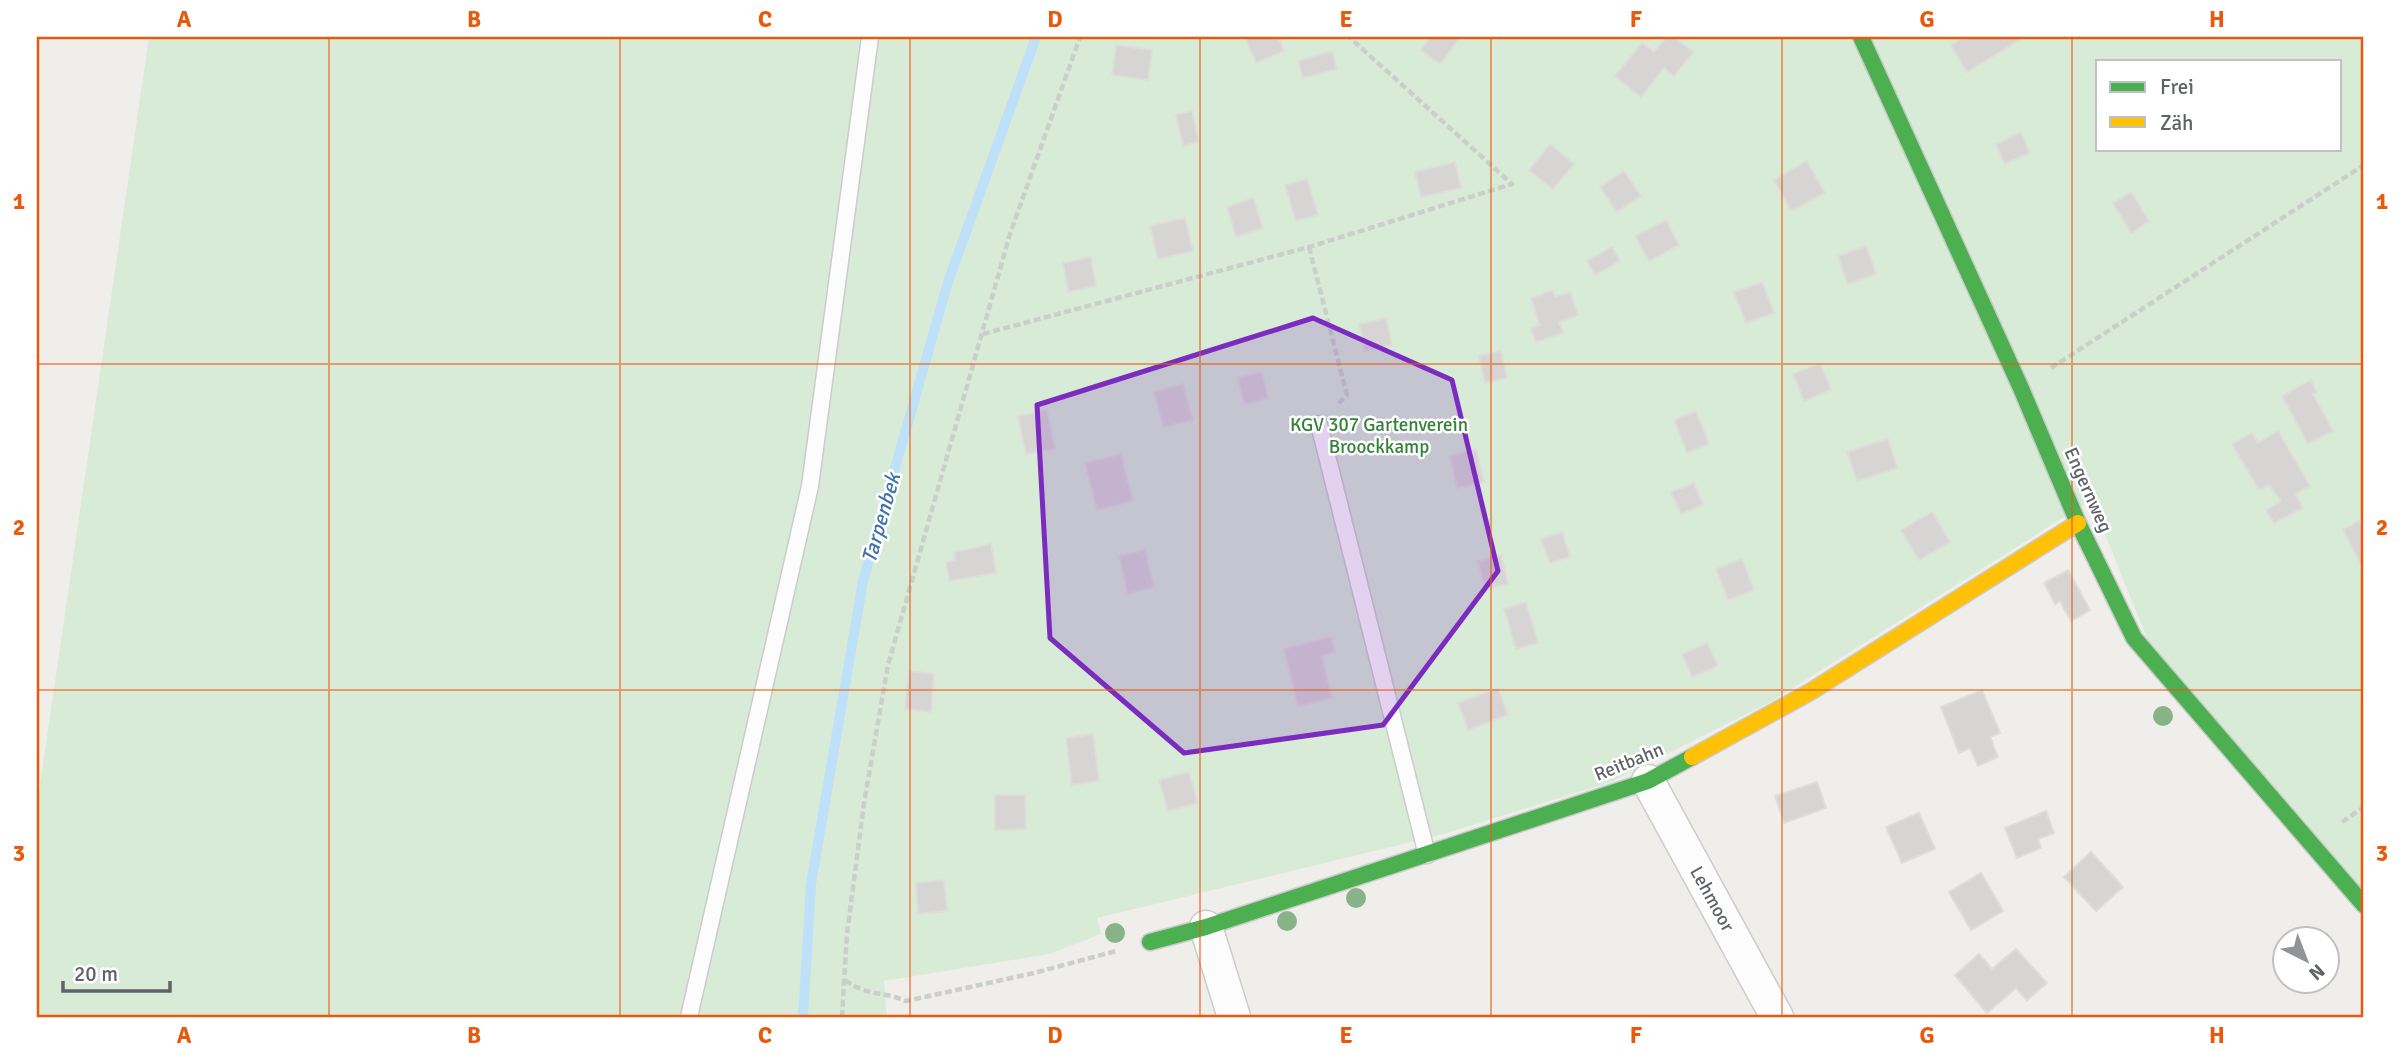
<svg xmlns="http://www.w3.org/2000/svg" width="2401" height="1054" font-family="Signika,sans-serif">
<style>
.green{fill:#d8ebd6;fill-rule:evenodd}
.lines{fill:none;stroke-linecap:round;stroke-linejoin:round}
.stream{stroke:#bfe0f9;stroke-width:10}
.building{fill:#d6d5d3;stroke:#deddd9;stroke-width:2}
.lane-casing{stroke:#cbcccc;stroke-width:19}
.street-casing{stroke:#cbcccc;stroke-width:35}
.fast-casing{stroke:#cacacb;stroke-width:19}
.slow-casing{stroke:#cacacb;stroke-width:19}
.path{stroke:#cacfcc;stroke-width:4.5;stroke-dasharray:7 3.5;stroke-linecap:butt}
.lane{stroke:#fdfcfc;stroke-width:16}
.street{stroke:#fdfcfc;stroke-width:32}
.fast{stroke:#4caf50;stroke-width:16}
.slow{stroke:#ffc107;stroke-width:16}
.tree{fill:#88b388}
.marked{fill:#7b2cbf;fill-opacity:0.2;stroke:#7b2cbf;stroke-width:5;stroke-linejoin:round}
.grid{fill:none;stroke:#e8590c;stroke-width:2;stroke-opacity:0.55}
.labels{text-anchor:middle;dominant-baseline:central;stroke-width:5;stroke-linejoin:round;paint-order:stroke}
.park-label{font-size:19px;fill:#348238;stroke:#fff}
.street-label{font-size:19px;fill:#5f6368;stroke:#fff}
.water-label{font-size:21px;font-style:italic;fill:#4174aa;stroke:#fff}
.neatline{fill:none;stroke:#e8590c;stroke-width:2.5}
.grid-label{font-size:23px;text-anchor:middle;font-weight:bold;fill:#e8590c}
</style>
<rect width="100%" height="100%" fill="#efeeea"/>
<path class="green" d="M149 37H2364V891L2156 660 2091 500 1772 701 1611 782 1440 835 1097 918 1101 934 1049 954 884 981 887 1017H37V806ZM2098 61H2340V149H2098Z"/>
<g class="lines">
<polyline class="stream" points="803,1017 811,884 863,581 948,282 1036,37"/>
</g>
<g class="building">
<polygon points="1245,37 1278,37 1284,51 1256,63"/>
<polygon points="1431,37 1460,37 1440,64 1421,50"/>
<polygon points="1667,37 1674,37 1693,52 1674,76 1664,68 1641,97 1615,76 1642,43 1654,52"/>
<polygon points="1965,37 2024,37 1967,72 1951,45"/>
<polygon points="1116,45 1152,50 1148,80 1112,75"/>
<polygon points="1332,51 1337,69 1303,78 1298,61"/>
<polygon points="1192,111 1199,142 1183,146 1176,115"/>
<polygon points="2021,132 2030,153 2005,164 1996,144"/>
<polygon points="1550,144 1574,164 1553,189 1529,170"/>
<polygon points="1807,161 1825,193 1791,211 1774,180"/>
<polygon points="1455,162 1461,188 1421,197 1415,172"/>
<polygon points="1624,171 1641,196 1617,212 1600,187"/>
<polygon points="1307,179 1318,215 1296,221 1285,185"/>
<polygon points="2131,192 2149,221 2131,233 2113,203"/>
<polygon points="1253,198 1263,228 1236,237 1227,207"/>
<polygon points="1185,218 1193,251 1158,259 1150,226"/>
<polygon points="1666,220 1679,245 1649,261 1635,236"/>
<polygon points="1866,246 1876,274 1848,284 1838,256"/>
<polygon points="1612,247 1620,261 1595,275 1587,261"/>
<polygon points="1091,257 1096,286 1068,292 1063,263"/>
<polygon points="1762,282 1774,313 1746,323 1734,292"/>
<polygon points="1553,290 1555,297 1570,292 1578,315 1559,322 1563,333 1536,342 1531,329 1540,325 1531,298"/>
<polygon points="1386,318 1392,345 1365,351 1359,324"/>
<polygon points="1501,351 1507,378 1485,383 1479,356"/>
<polygon points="1820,363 1831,390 1804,401 1793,374"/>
<polygon points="1262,372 1268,399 1244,404 1238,378"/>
<polygon points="2311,380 2317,393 2313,394 2333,431 2308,444 2282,396"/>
<polygon points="1183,384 1193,420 1163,427 1154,392"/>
<polygon points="1047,410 1055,449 1026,454 1018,416"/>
<polygon points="1696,411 1709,444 1687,453 1674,420"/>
<polygon points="2278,431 2310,486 2295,494 2303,508 2274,523 2266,510 2281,501 2269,485 2259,490 2232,444 2252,433 2258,443"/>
<polygon points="1888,439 1897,468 1857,481 1847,452"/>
<polygon points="1476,449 1484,482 1457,488 1450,456"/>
<polygon points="1121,454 1133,501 1097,510 1085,463"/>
<polygon points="1694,483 1703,505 1681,514 1671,492"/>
<polygon points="1932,512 1950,542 1919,560 1901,530"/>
<polygon points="2359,521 2364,530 2364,571 2343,530"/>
<polygon points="1562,532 1570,557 1550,563 1541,539"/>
<polygon points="991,544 996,573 949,581 946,562 955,560 954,552"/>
<polygon points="1145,550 1154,587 1128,594 1119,556"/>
<polygon points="1501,555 1508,584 1485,590 1478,561"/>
<polygon points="1742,559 1754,590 1728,600 1716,569"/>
<polygon points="2068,570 2090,610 2071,621 2060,601 2055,604 2044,583"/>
<polygon points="1526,602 1538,643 1516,649 1504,609"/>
<polygon points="1331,637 1335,652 1322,656 1332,698 1298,706 1284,649"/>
<polygon points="1707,643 1718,666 1692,677 1682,654"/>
<polygon points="909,671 934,674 931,712 905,709"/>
<polygon points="1498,688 1508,715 1468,730 1458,703"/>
<polygon points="1982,690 2000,733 1990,737 1998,757 1978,766 1970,748 1959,753 1941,707"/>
<polygon points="1093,734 1099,781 1072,785 1066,738"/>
<polygon points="1189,772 1198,803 1168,811 1159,780"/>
<polygon points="1817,782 1826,808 1784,823 1775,796"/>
<polygon points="995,795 1025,795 1026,829 995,830"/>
<polygon points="2046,811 2054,833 2038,839 2041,848 2017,858 2005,828"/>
<polygon points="1919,813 1935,849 1902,863 1886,827"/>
<polygon points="2091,852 2123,887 2096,911 2064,877"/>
<polygon points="1981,873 2003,911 1971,930 1949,892"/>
<polygon points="944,880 947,911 918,914 916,883"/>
<polygon points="2016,949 2047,983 2027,1000 2016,988 1987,1013 1955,975 1979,954 1992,969"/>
</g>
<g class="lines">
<g class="lane-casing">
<g id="lane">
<polyline points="1319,424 1427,855"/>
<polyline points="689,1017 810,486 870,37"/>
</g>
</g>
<g class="street-casing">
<g id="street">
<polyline points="1648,781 1777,1017"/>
<polyline points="1206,927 1234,1017"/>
</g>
</g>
<g class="fast-casing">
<g id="fast">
<polyline points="1861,37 2020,386 2078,523 2134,638 2364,905"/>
<polyline points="1150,942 1206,927 1648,781 1692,757"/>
</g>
</g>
<g class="slow-casing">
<polyline id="slow" points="1692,757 1810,692 2078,523"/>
</g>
<g class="path">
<polyline points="1309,247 1347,395 1337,405"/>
<polyline points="983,334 1309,247 1512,184 1349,37"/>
<polyline points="2051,368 2364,165"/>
<polyline points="2342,822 2364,807"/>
<path d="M845 980C870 998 881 990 906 1001L1034 973 1116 951"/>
<polyline points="842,1017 847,934 864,803 888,665 1010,234 1080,37"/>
</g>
<use href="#lane" class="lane"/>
<use href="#street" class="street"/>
<use href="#fast" class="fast"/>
<use href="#slow" class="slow"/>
</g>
<g class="tree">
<circle cx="2163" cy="716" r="10"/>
<circle cx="1356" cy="898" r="10"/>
<circle cx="1287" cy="921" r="10"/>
<circle cx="1115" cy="933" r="10"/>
</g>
<path class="marked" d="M1313 318 1452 380 1498 571 1383 725 1184 753 1050 638 1037 405Z"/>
<path class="grid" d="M329 37V1017M620 37V1017M910 37V1017M1200 37V1017M1491 37V1017M1782 37V1017M2072 37V1017M37 364H2364M37 690H2364"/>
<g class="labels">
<g class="park-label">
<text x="1379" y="425">KGV 307 Gartenverein<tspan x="1379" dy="22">Broockkamp</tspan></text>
</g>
<g class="street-label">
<text transform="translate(2088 490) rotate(66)">Engernweg</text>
<text transform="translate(1629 762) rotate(-22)">Reitbahn</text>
<text transform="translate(1712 899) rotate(61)">Lehmoor</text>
</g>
<g class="water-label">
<text transform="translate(881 518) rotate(-74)">Tarpenbek</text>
</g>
</g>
<rect width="2401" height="1054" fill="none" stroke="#ffffff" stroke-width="77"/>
<rect x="2096" y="60" width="245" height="91" fill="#ffffff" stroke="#bfc1c3" stroke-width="2"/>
<rect x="2110" y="82" width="35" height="10" fill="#4caf50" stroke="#bfc1c3" stroke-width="2"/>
<text x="2160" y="94" font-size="21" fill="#5f6368">Frei</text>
<rect x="2110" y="117" width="35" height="10" fill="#ffc107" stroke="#bfc1c3" stroke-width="2"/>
<text x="2160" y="130" font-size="21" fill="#5f6368">Zäh</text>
<g transform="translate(2306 960) rotate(138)"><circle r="33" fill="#ffffff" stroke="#bfc1c3" stroke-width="2"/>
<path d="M0-5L12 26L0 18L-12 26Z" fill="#919496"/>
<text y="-10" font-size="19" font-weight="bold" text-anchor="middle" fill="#5f6368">N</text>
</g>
<path d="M63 981v10h107v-10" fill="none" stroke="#5f6368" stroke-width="3.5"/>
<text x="74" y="981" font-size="21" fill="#5f6368" stroke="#ffffff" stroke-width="5" paint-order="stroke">20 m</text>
<rect x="38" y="38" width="2324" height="978" class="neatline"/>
<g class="grid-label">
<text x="184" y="27">A</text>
<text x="474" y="27">B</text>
<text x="765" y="27">C</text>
<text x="1055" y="27">D</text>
<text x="1346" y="27">E</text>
<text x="1636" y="27">F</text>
<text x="1927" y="27">G</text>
<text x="2217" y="27">H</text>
<text x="19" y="209">1</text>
<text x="2382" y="209">1</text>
<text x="19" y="535">2</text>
<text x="2382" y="535">2</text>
<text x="19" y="861">3</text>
<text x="2382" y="861">3</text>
<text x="184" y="1043">A</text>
<text x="474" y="1043">B</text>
<text x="765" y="1043">C</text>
<text x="1055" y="1043">D</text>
<text x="1346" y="1043">E</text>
<text x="1636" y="1043">F</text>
<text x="1927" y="1043">G</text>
<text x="2217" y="1043">H</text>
</g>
</svg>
